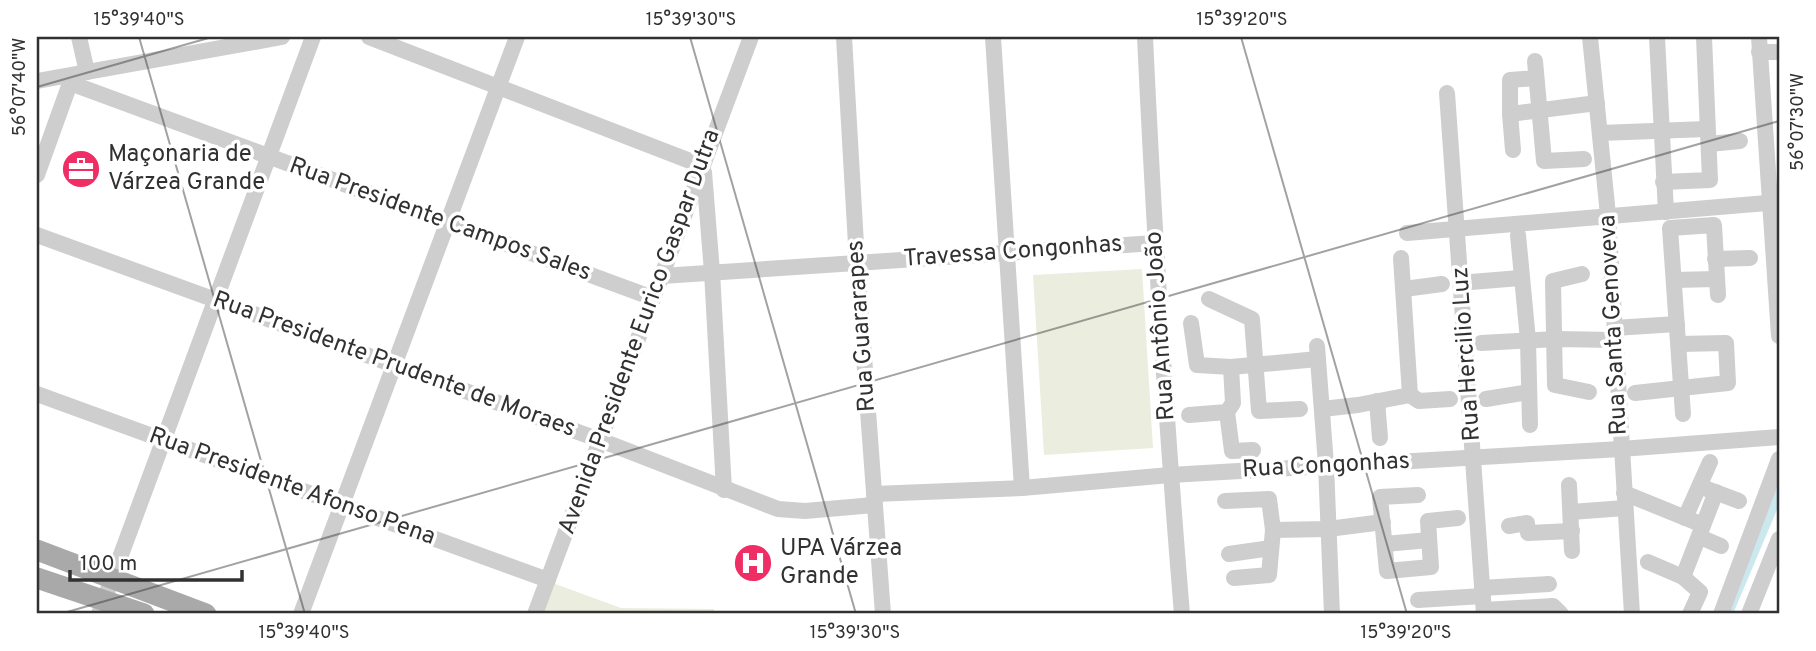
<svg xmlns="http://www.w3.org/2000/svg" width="1816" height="651" font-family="Overpass,sans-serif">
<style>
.green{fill:#ebeedf}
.water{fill:#cbe8ef}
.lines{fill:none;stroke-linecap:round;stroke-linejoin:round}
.minor{stroke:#cecece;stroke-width:16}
.major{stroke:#a9a9a9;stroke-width:21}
.ticks{fill:none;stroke:#313131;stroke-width:2;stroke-opacity:0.45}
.labels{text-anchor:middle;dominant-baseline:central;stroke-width:7;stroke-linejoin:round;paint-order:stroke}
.poi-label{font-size:24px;fill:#313131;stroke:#fff;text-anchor:start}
.street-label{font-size:24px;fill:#313131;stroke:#fff}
.neatline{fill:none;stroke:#313131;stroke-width:2.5}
.ticks-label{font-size:18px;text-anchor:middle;fill:#313131}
</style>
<rect width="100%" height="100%" fill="#fff"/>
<g class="green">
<polygon points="1142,269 1153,448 1044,455 1033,275"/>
<polygon points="550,582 621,608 714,609 714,614 537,614"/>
</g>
<polygon class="water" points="1779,469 1779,505 1733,614 1724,614"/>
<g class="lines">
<g class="minor">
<polyline points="79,37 87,72"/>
<polyline points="369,37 703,166"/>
<polyline points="844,37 857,262 883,614"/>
<polyline points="993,37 1022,488"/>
<path d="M1145 37C1154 230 1166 422 1182 614"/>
<polyline points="1590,37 1608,215 1632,614"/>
<polyline points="1657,37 1666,212"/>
<polyline points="1759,37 1779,336"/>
<polyline points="1759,52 1779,52"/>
<polyline points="1535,61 1544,161 1584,159"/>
<polyline points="37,81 282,37"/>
<polyline points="70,83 653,298"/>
<polyline points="1447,93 1484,614"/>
<polyline points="1510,114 1597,103"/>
<polyline points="1600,133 1707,129"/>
<polyline points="1709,144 1740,141"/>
<polyline points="1513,150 1510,114 1510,80 1536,78"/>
<polyline points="704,172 712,272 724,490"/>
<polyline points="37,175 73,75"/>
<polyline points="1663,182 1710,180 1704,37"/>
<polyline points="1407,233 1779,202"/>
<polyline points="37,235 600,440 778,509 805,511 874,505"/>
<polyline points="1518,235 1528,340 1530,425"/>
<polyline points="1715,259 1750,258"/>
<polyline points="1582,274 1553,281 1555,385 1589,392"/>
<polyline points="662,276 1155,243"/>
<polyline points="1674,280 1716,279"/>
<polyline points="1471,282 1520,278"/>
<polyline points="1404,289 1442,284"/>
<polyline points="1209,299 1252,319 1259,411 1300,409"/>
<polyline points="1191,323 1197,365 1231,367 1318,359"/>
<polyline points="1614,328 1677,324"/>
<polyline points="1481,343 1556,339 1614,340"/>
<polyline points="1317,346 1326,465 1332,614"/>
<polyline points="1635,393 1728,383 1726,343 1679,344"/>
<polyline points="37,394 548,580"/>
<polyline points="1410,395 1419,401 1450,399"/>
<polyline points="1486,399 1529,392"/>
<polyline points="1377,401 1380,438"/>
<polyline points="1322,409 1358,405 1410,395 1401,258"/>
<polyline points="1227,412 1232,451 1253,450"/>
<polyline points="1683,414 1670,228 1714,225 1718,295"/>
<polyline points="1189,415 1227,412 1233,403 1231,367"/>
<polyline points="1569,485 1572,551"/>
<polyline points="1707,489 1739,501"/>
<polyline points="1624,493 1703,525"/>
<polyline points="874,494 1022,488 1170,475 1621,449 1779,437"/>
<polyline points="1418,495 1380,497 1387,571 1431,567 1428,521 1458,518"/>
<polyline points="1225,501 1269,499 1273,530 1269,575 1234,578"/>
<polyline points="1571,512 1625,508"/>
<polyline points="1685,518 1710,462"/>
<polyline points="1509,526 1527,523 1528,533 1572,531"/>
<polyline points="1273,530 1328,529 1383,522"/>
<polyline points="1700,537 1721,546"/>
<polyline points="1385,544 1429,540"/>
<polyline points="1229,554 1271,548"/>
<polyline points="1648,562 1683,577 1716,492"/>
<polyline points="1683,577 1700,592 1690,614"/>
<polyline points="1482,588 1549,584"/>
<polyline points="1418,600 1483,596"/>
<polyline points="1484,610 1553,606 1561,614"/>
<polyline points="99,614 313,37"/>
<polyline points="301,614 517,37"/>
<polyline points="535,614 751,37"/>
<polyline points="1721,614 1779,459"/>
<polyline points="1749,614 1779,539"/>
</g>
<g class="major">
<polyline points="37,550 206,614"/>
<polyline points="37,578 144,614"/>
</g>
</g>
<path class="ticks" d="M139 37 305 614M690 37 856 614M1241 37 1407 614M37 87 212 37M60 614 1779 121"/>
<defs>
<g id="office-disc" transform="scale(2.0125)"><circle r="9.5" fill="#ee2e65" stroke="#fff"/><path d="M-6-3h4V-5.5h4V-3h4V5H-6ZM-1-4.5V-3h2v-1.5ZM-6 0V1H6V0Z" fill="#fff"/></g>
<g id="hospital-disc" transform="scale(2.0125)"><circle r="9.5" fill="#ee2e65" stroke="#fff"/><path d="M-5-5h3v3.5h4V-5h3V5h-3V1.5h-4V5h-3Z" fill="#fff"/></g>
</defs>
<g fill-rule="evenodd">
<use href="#office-disc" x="81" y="169"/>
<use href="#hospital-disc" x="753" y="563"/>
</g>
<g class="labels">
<g class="poi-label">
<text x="108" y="155">Maçonaria de<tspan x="108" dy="28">Várzea Grande</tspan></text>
<text x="780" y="549">UPA Várzea<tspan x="780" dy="28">Grande</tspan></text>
</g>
<g class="street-label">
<text transform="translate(440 220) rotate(20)">Rua Presidente Campos Sales</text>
<text transform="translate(1013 252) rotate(-4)">Travessa Congonhas</text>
<text transform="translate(1614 325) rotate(-93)">Rua Santa Genoveva</text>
<text transform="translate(862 326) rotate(-94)">Rua Guararapes</text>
<text transform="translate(1161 326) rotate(-94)">Rua Antônio João</text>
<text transform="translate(640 332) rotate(-70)">Avenida Presidente Eurico Gaspar Dutra</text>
<text transform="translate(1467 354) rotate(-94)">Rua Hercilio Luz</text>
<text transform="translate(394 365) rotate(20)">Rua Presidente Prudente de Moraes</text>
<text transform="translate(1326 466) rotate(-3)">Rua Congonhas</text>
<text transform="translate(292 487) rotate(20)">Rua Presidente Afonso Pena</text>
</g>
</g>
<rect width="1816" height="651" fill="none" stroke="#ffffff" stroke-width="77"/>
<path d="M70 570v10h172v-10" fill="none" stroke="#313131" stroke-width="3.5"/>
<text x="80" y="570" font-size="21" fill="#313131" stroke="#ffffff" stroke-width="5" paint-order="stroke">100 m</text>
<rect x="38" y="38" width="1740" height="574" class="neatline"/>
<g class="ticks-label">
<text x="139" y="25">15°39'40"S</text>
<text x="691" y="25">15°39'30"S</text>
<text x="1242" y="25">15°39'20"S</text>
<text transform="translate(19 87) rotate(-90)" y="6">56°07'40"W</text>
<text transform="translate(1797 122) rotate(-90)" y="6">56°07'30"W</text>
<text x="304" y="638">15°39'40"S</text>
<text x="855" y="638">15°39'30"S</text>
<text x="1406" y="638">15°39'20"S</text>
</g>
</svg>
